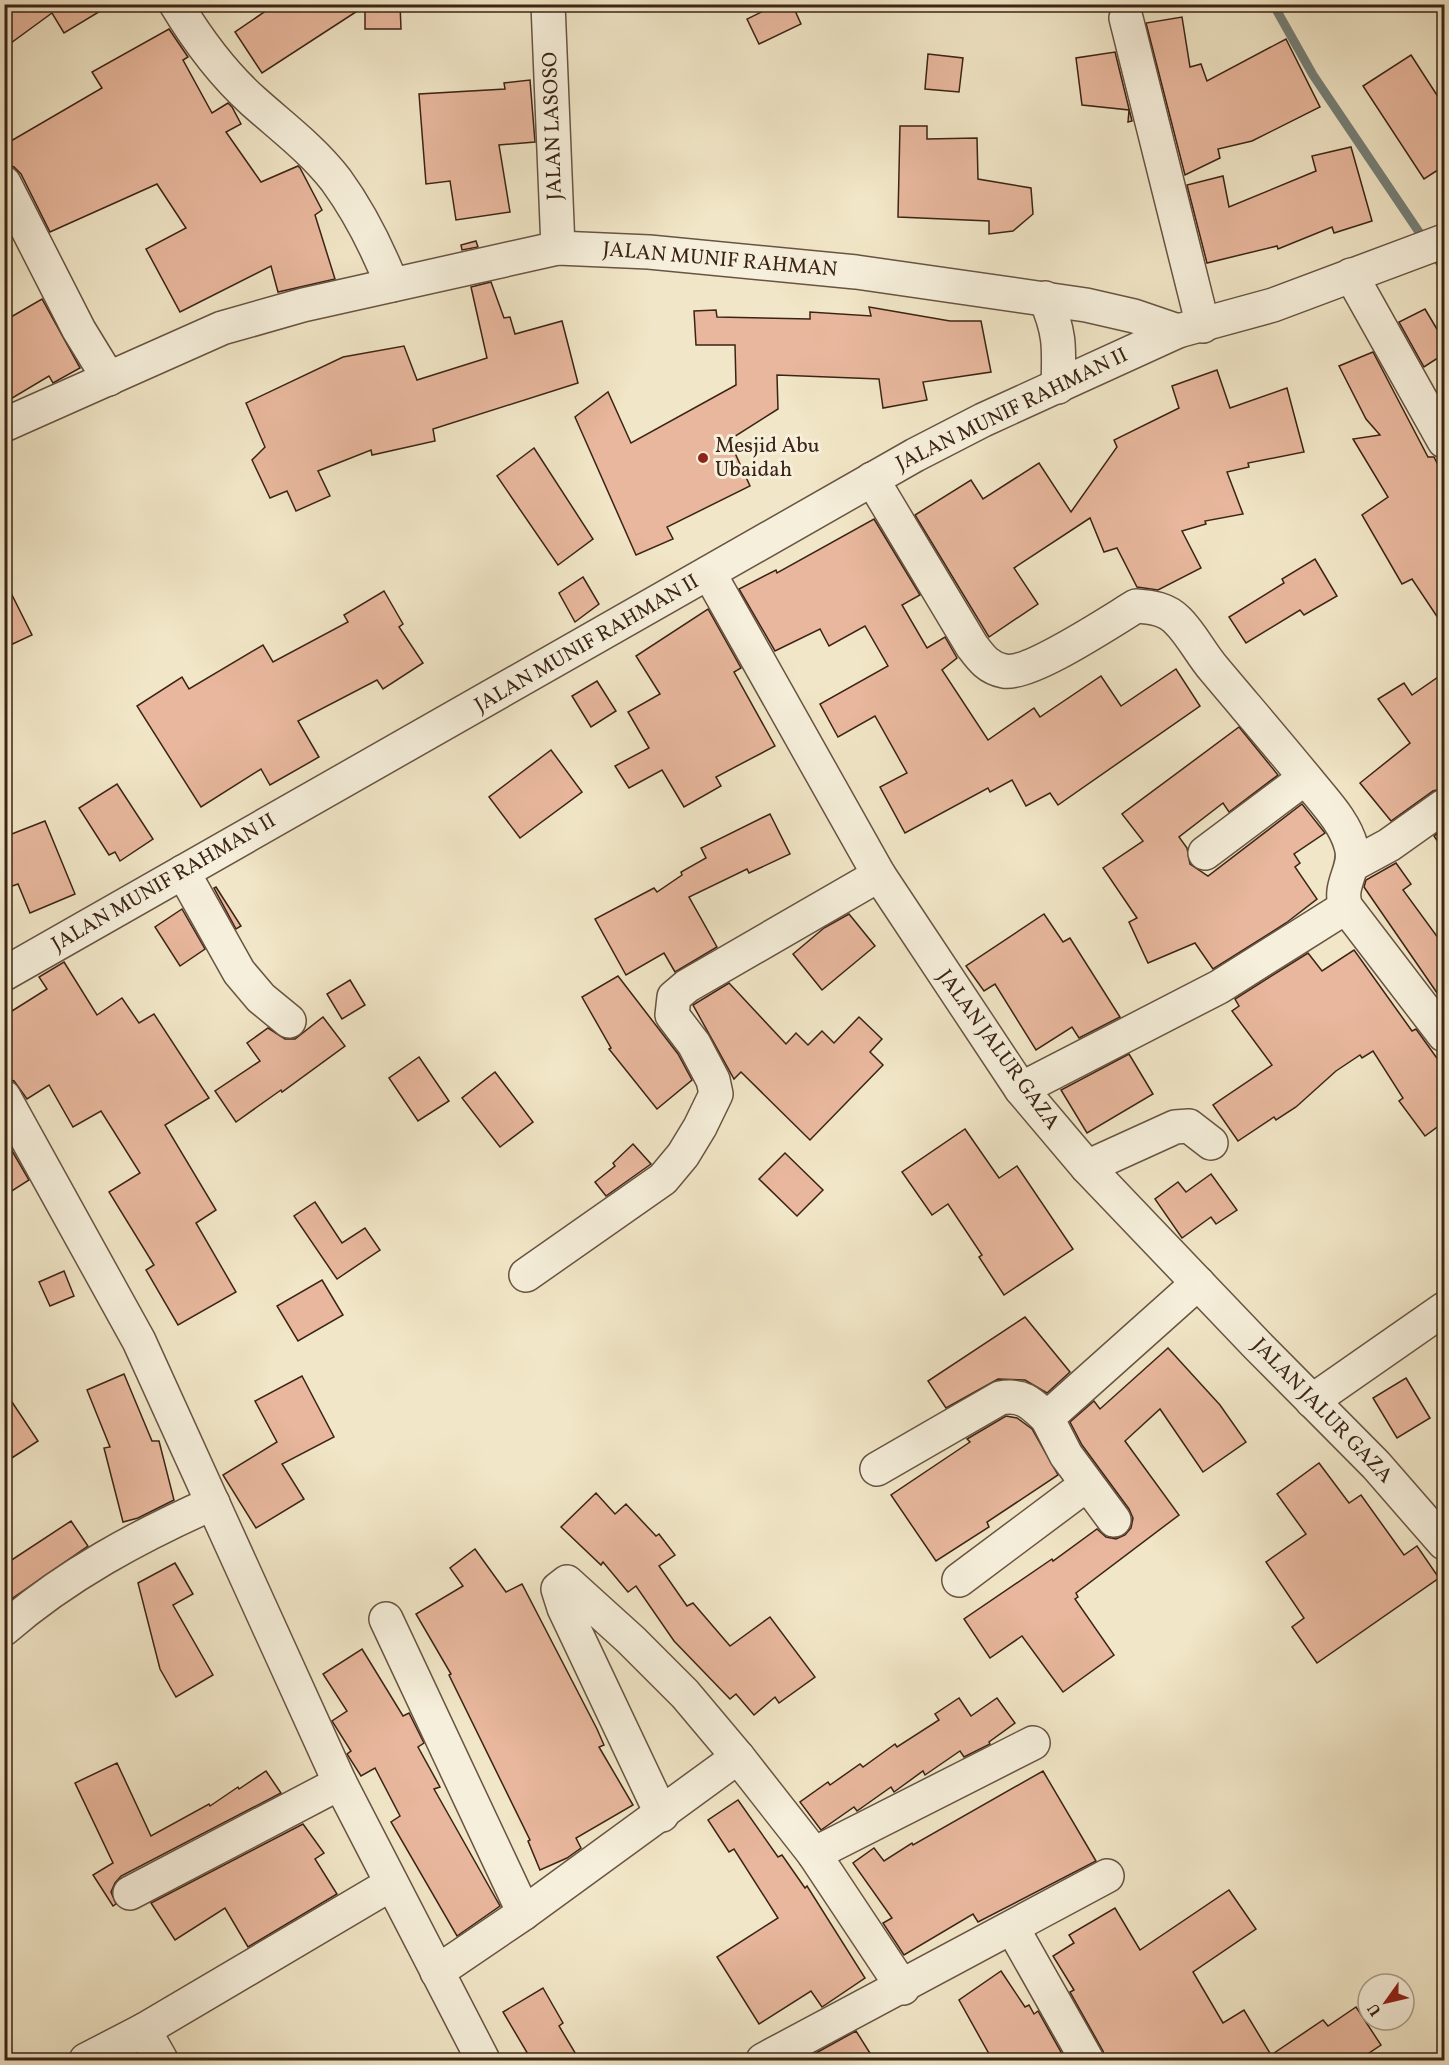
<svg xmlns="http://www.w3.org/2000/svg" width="1449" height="2065" font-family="Vollkorn,serif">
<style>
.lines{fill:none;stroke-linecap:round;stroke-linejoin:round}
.stream{stroke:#758079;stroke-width:9}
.building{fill:#e8b79d;stroke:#3b2415;stroke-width:1.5}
.minor-casing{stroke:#685442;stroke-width:36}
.minor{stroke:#f6efdb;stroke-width:33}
.poi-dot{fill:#8f2418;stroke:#f6efdb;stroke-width:2}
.labels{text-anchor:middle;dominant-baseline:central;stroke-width:6;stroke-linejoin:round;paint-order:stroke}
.street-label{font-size:21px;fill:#3b2415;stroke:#f6efdb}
.poi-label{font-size:21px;fill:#3b2415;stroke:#f6efdb;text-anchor:start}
</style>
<rect width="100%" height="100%" fill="#f1e6c7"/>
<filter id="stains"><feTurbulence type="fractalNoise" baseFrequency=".00333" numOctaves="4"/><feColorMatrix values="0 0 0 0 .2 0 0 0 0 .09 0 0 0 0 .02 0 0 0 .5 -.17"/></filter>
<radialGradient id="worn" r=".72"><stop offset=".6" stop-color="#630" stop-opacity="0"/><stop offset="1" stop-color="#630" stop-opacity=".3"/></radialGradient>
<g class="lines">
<polyline class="stream" points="1273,4 1313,75 1444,269"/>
</g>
<g class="building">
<polygon points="4,4 112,4 64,33 52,13 4,48"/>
<polygon points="276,4 400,4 401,29 365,29 365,6 262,73 235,32"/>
<polygon points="778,4 792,4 801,24 759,44 747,19"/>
<polygon points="1182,17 1190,67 1201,64 1207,81 1286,39 1320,107 1252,141 1218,149 1220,158 1185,175 1146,23"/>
<polygon points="169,29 188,57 183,60 212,113 228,103 232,107 241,124 226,132 261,182 298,166 300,168 322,210 315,215 335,279 278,292 271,266 180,312 146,249 186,228 157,184 50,232 21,174 14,167 4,164 4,145 102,88 92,72"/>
<polygon points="1115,52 1132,121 1128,122 1129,110 1082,105 1076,58"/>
<polygon points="928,54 963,58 959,92 925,89"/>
<polygon points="1411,55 1444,106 1444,166 1424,179 1363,86"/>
<polygon points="530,80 535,142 499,145 510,212 456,220 450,181 426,184 419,94 505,89 504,83"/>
<polygon points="900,126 927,126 927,139 977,138 978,179 1031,188 1033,214 1013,231 989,234 989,221 898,217"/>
<polygon points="1351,147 1372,221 1334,233 1332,227 1278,249 1277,246 1207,263 1187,185 1223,176 1229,207 1316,171 1312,156"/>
<polygon points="476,241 478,247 462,250 461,245"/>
<polygon points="491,282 504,318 510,317 515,334 562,321 578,383 433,429 435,441 372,455 371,450 318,471 330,496 296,511 287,491 270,498 252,460 265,447 246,403 343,357 404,346 417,380 487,358 471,287"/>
<polygon points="42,299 80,368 53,383 49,376 4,403 4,321"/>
<polygon points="869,307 950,321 981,321 991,372 923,382 927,400 883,408 879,379 777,375 778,409 729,440 750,486 667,527 673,539 636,555 575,417 608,392 631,443 736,385 735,345 696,345 694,311 716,310 717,317 810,319 810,312 871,316"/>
<polygon points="1425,309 1444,341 1444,354 1424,367 1399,322"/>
<polygon points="1373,352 1428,457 1434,457 1444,477 1444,627 1412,579 1402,584 1362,515 1388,497 1353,439 1380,435 1366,419 1339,366"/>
<polygon points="1217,370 1230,408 1287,388 1304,452 1248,463 1249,467 1227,472 1243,514 1205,521 1206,524 1182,531 1201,568 1158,590 1137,587 1117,548 1104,552 1090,518 1014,568 1038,604 989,637 915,515 971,480 983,499 1039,463 1071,512 1117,447 1114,440 1179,408 1172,386"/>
<polygon points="534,448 593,539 558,565 497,476"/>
<polygon points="874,519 920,595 902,605 927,648 945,637 957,658 942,670 988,740 1034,708 1040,717 1101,676 1121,706 1176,669 1200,706 1058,805 1050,793 1026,806 1012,780 990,792 988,788 905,833 880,787 907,773 875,716 838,737 820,704 888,666 865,626 829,646 820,629 775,651 739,589 776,570 777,573"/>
<polygon points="1315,559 1337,596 1304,615 1300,610 1246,643 1229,617 1284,583 1282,579"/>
<polygon points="583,577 599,604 575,622 559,593"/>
<polygon points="4,579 32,635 4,648"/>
<polygon points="384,591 403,624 399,627 423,663 383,689 377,680 298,721 319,757 270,785 261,769 201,807 137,706 182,677 189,689 263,645 273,662 348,622 344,615"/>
<polygon points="708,609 741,668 734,672 775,746 716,777 721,786 684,807 662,770 629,788 615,766 649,748 628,712 660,694 636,656"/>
<polygon points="1444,673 1444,788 1433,791 1391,821 1360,783 1410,743 1378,699 1404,683 1412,695"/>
<polygon points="597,681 616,711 591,727 572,696"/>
<polygon points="1239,727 1278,775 1229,812 1223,803 1179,837 1187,848 1190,864 1208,876 1302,804 1325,833 1294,854 1300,863 1295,867 1317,899 1286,923 1213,969 1195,943 1148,963 1129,922 1137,918 1103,868 1143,841 1122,814"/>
<polygon points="551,750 582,792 520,838 489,797"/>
<polygon points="117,784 153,839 120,861 115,852 109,855 79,808"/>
<polygon points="770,814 790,854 749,873 747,869 689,897 717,947 675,972 664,953 626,975 595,919 654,888 657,892 682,875 681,872 706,858 701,848"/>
<polygon points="45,821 75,894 30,913 18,884 4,889 4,837"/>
<polygon points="1444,829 1444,851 1434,836"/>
<polygon points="1396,863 1411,884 1403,890 1444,946 1444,1003 1364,887 1366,880"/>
<polygon points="216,887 241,926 236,929 214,888"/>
<polygon points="182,909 205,949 180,966 155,927"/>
<polygon points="849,914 875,946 822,990 793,954 824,928"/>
<polygon points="1044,914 1063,942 1070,938 1120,1017 1079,1038 1072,1027 1036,1050 995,984 984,991 966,966"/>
<polygon points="1354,950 1412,1031 1416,1029 1444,1068 1444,1122 1425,1136 1399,1101 1403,1098 1373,1051 1362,1058 1360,1055 1336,1071 1296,1107 1276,1120 1274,1117 1238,1141 1213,1105 1272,1065 1232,1011 1239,1006 1235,999 1308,953 1322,971"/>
<polygon points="64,962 97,1015 122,998 139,1023 154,1014 209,1098 165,1125 216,1210 196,1223 236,1292 178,1325 146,1270 154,1265 109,1192 140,1173 101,1111 73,1127 49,1085 27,1099 14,1081 4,1078 4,1016 47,989 39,977"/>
<polygon points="618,976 678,1054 692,1080 657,1109 609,1049 611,1048 582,997"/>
<polygon points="350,980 365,1005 342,1019 327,994"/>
<polygon points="729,983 786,1044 796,1033 808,1045 822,1031 834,1043 859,1017 882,1039 870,1052 883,1065 810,1140 741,1072 734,1079 693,1005"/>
<polygon points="323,1017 345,1046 282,1092 281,1090 236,1122 215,1091 260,1061 247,1043 268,1028 285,1039 295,1039"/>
<polygon points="1129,1054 1153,1094 1087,1133 1061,1090"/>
<polygon points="419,1057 449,1101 418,1121 389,1078"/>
<polygon points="495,1072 533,1122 500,1147 462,1098"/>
<polygon points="965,1129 999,1178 1017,1166 1073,1249 1004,1295 979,1257 982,1255 948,1204 932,1215 902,1172"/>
<polygon points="4,1137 29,1180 4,1196"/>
<polygon points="633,1144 651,1164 606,1196 595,1182 615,1166 613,1163"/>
<polygon points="785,1153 823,1190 797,1216 759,1179"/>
<polygon points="1211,1174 1237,1210 1216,1224 1211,1217 1182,1238 1155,1199 1178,1182 1186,1192"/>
<polygon points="315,1202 342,1243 365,1228 380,1250 337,1279 294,1216"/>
<polygon points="64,1271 74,1296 50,1306 39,1282"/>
<polygon points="322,1280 343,1315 298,1341 277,1306"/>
<polygon points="1025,1317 1070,1372 1047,1393 1025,1380 998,1379 946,1408 928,1381"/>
<polygon points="1168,1348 1220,1405 1246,1442 1203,1472 1160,1409 1125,1441 1179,1515 1076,1593 1078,1597 1075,1599 1114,1655 1063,1692 1022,1636 990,1658 964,1619 1052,1559 1053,1561 1097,1529 1106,1537 1116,1539 1125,1535 1131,1528 1133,1518 1129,1509 1082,1445 1070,1422 1094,1401 1100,1409"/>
<polygon points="124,1374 152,1441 159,1441 174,1500 138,1518 123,1522 104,1448 110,1447 87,1390"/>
<polygon points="302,1376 334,1437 282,1464 304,1499 256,1528 223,1475 277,1442 255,1401"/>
<polygon points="1406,1378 1430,1418 1397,1438 1373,1398"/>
<polygon points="4,1390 38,1441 4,1463"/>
<polygon points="1006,1416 1017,1418 1032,1429 1058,1475 987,1522 989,1527 936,1561 891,1495 970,1442 967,1439"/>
<polygon points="1319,1463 1349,1503 1361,1495 1404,1555 1417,1546 1439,1578 1317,1663 1292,1627 1304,1618 1266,1562 1306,1534 1277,1494"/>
<polygon points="596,1493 615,1514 626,1504 656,1536 659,1534 675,1555 659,1566 687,1606 693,1603 730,1646 770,1617 815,1677 779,1703 775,1697 754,1715 736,1694 730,1699 674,1641 636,1586 628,1592 603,1562 601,1565 561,1527"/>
<polygon points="71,1521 88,1546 4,1604 4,1565"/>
<polygon points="475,1549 506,1592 522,1584 597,1729 604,1745 599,1747 633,1805 576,1838 581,1848 567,1858 540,1870 528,1841 530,1840 449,1675 451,1674 416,1614 463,1586 450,1568"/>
<polygon points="175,1563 193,1594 173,1605 213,1675 176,1697 160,1669 138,1583"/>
<polygon points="362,1649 403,1716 409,1713 424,1743 418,1747 440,1787 434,1789 500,1906 457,1936 391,1822 400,1816 375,1768 361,1776 347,1754 351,1751 332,1721 347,1711 323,1674"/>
<polygon points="959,1698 971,1716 997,1698 1015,1723 989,1742 990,1744 964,1757 960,1751 925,1775 923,1771 894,1792 891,1787 857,1811 854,1807 821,1830 800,1802 828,1782 830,1785 860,1764 863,1767 895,1744 897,1747 939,1720 935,1714"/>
<polygon points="117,1763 151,1836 209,1804 210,1806 238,1787 239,1789 266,1771 281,1793 121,1876 115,1883 111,1892 116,1904 113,1906 93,1875 113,1863 75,1783"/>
<polygon points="1043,1771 1096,1861 978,1922 973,1914 904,1955 883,1923 892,1918 853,1863 874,1848 884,1861 912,1843 913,1845"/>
<polygon points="738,1800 778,1857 782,1855 805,1888 807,1886 865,1978 822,2007 811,1991 759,2024 717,1957 778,1918 734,1849 729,1852 708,1820"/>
<polygon points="303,1824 324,1853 315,1859 337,1894 248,1947 225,1908 175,1940 151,1903"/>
<polygon points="1229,1890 1256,1929 1193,1972 1223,2023 1244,2010 1271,2055 1323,2020 1328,2026 1356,2007 1381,2045 1357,2061 1106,2061 1103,2051 1070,1992 1074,1990 1053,1956 1074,1943 1069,1935 1115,1908 1140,1950"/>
<polygon points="1001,1971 1025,2007 1029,2005 1034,2014 1038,2011 1066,2061 993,2061 959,2000"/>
<polygon points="543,1988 563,2023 559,2026 580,2061 532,2061 503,2012"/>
<polygon points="856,2031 875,2061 805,2061 816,2053"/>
</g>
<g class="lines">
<g class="minor-casing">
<g id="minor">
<path d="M176 4C197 39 223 74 253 101 282 127 312 149 336 180 360 213 377 247 392 285"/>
<polyline points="548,4 558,248"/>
<polyline points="1126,18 1203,326"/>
<polyline points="4,183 79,330 109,379"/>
<polyline points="1351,275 1444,441"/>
<path d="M1045 298C1061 334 1059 349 1058 387"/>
<polyline points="4,425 222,328 303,305 558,248 649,252 856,272 1086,305 1134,316 1178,331 1273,305 1444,241"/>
<path d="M872 479 972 646C981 658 988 668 1004 671 1029 676 1111 621 1136 606 1152 607 1167 609 1178 621 1192 635 1201 654 1214 669 1245 706 1277 743 1308 781 1323 800 1345 822 1351 846 1358 868 1337 885 1346 907L1444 1035"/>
<polyline points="709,573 879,875 1021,1089 1087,1167 1257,1345 1376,1465 1444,1543"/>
<polyline points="1205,853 1305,778"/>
<polyline points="1352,865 1389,845 1444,806"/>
<polyline points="183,872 239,972 261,998 289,1021"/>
<polyline points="4,974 915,455 983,420 1178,331"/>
<polyline points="1021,1089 1219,987 1346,907"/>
<polyline points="4,1097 139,1341 340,1783 483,2060"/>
<polyline points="1087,1167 1175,1127 1189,1126 1211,1143"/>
<polyline points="526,1275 663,1179 683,1155 700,1127 716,1094 713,1080 694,1044 672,1015 674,997 687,986 879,875"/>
<polyline points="1312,1401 1444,1309"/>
<path d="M877 1469 1000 1398C1023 1394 1031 1403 1047 1418"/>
<polyline points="1114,1520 1066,1455 1047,1418 1198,1283"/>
<polyline points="959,1580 1086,1485"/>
<polyline points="386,1619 524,1913"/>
<path d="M4 1629C66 1575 139 1536 213 1503"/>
<polyline points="662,1815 564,1608 558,1589 567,1582 631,1640 685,1694 738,1757 814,1854 903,1988"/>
<polyline points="814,1854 1033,1743"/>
<polyline points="130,1893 340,1783"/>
<polyline points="1013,1929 1087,2060"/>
<polyline points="437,1972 524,1913 738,1757"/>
<polyline points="144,2030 161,2060"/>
<polyline points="86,2060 144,2030 391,1884"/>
<polyline points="763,2060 1107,1876"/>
</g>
</g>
<use href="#minor" class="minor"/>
</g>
<circle class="poi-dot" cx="703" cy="458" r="6"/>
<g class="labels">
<g class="street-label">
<text transform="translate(553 126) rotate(-92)">JALAN LASOSO</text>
<text transform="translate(720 260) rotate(5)">JALAN MUNIF RAHMAN</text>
<text transform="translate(1012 410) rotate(-26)">JALAN MUNIF RAHMAN II</text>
<text transform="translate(587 644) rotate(-30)">JALAN MUNIF RAHMAN II</text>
<text transform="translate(164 883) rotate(-30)">JALAN MUNIF RAHMAN II</text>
<text transform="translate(998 1050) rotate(54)">JALAN JALUR GAZA</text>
<text transform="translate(1322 1411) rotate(46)">JALAN JALUR GAZA</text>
</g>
<g class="poi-label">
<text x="715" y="446">Mesjid Abu<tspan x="715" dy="24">Ubaidah</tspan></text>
</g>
</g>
<rect width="1449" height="2065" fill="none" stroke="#f1e6c7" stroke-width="24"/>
<rect x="6" y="6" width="1437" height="2053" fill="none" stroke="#3b2415" stroke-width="3"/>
<rect x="12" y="12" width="1425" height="2041" fill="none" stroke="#3b2415" stroke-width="1.5"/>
<g transform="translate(1386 2002) rotate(236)"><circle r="28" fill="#f6efdb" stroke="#ab9e8c" stroke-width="1.5"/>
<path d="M0-4.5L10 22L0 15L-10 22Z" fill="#8f2418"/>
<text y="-9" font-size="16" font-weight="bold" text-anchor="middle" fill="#3b2415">U</text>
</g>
<rect width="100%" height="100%" filter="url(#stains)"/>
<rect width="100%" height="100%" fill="url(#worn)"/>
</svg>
